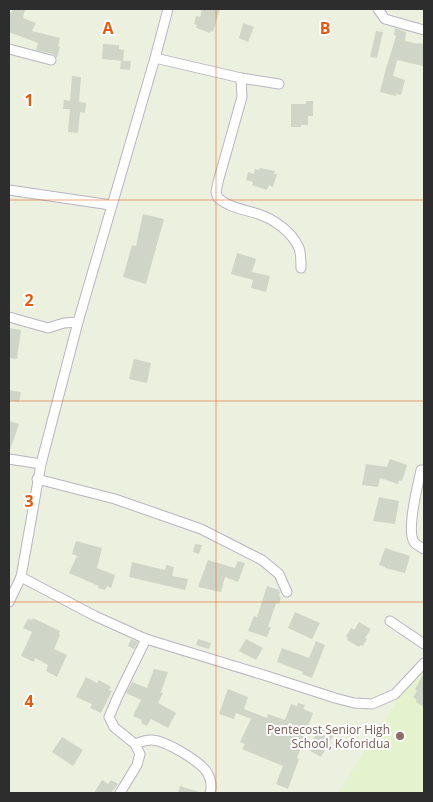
<svg xmlns="http://www.w3.org/2000/svg" width="433" height="802" font-family="'Open Sans',sans-serif">
<style>
.education{fill:#e4f2ce}
.building{fill:#d0d6c7}
.lines{fill:none;stroke-linecap:round;stroke-linejoin:round}
.street-casing{stroke:#bbb3c2;stroke-width:11}
.street{stroke:#fff;stroke-width:9}
.grid{fill:none;stroke:#e8590c;stroke-width:1;stroke-opacity:0.55}
.education-dot{fill:#8d6e63;stroke:#fff;stroke-width:2}
.labels{text-anchor:middle;dominant-baseline:central;stroke-width:4;stroke-linejoin:round;paint-order:stroke}
.education-label{font-size:12px;fill:#785e54;stroke:#fff;text-anchor:end}
.grid-label{font-size:16px;text-anchor:middle;font-weight:bold;fill:#e8590c;stroke:#fff;stroke-width:4;stroke-linejoin:round;paint-order:stroke}
</style>
<rect width="100%" height="100%" fill="#ebf0df"/>
<polygon class="education" points="424,670 424,793 338,793 412,678 418,672"/>
<g class="building">
<polygon points="13,9 25,9 23,18 36,23 32,31 60,38 58,46 60,47 57,58 53,54 36,50 38,43 9,32 9,12 11,13"/>
<polygon points="202,9 220,9 213,32 210,31 210,33 196,28 197,25 194,24 196,16 200,17"/>
<polygon points="243,23 254,27 248,42 239,38"/>
<polygon points="395,28 406,32 405,41 418,44 418,43 424,44 423,66 397,60 393,76 405,80 401,95 396,94 396,96 380,92 385,72 396,36 394,35"/>
<polygon points="376,31 383,32 377,58 370,57"/>
<polygon points="103,44 119,45 119,49 124,50 123,61 102,59"/>
<polygon points="121,61 131,61 130,70 120,69"/>
<polygon points="72,76 81,77 79,102 86,103 85,113 80,112 78,133 68,132 70,109 63,109 64,100 70,101"/>
<polygon points="306,101 313,101 313,116 308,116 308,125 301,125 301,127 291,127 291,104 306,104"/>
<polygon points="260,168 275,171 274,174 277,174 273,187 269,185 267,190 252,185 253,182 246,180 248,172 254,174 255,169 259,170"/>
<polygon points="143,214 164,219 146,284 123,277 132,245 136,246"/>
<polygon points="237,253 256,259 252,272 270,276 266,292 251,288 253,280 231,274"/>
<polygon points="9,328 21,330 17,359 9,358"/>
<polygon points="134,359 151,363 147,383 129,379"/>
<polygon points="9,390 21,392 19,402 9,400"/>
<polygon points="9,421 19,424 10,450 9,450"/>
<polygon points="390,459 407,465 402,481 399,480 398,484 380,478 378,487 362,485 366,464 387,467"/>
<polygon points="379,497 399,501 395,524 373,521"/>
<polygon points="76,541 102,548 97,568 115,575 111,588 107,586 105,590 98,588 99,586 69,573 77,556 72,554"/>
<polygon points="195,544 202,545 199,554 193,552"/>
<polygon points="385,548 410,556 405,573 385,568 385,567 379,565"/>
<polygon points="208,560 235,568 238,561 245,563 238,582 225,577 221,592 198,587"/>
<polygon points="132,562 165,570 166,565 174,567 172,576 188,579 185,590 129,577"/>
<polygon points="267,586 279,590 280,593 279,596 281,597 279,604 276,603 268,627 271,627 267,637 248,631 254,616 257,617"/>
<polygon points="295,612 320,623 312,639 288,628"/>
<polygon points="33,618 60,631 58,634 60,635 54,649 67,655 57,677 46,671 48,665 35,658 34,662 21,656 32,632 23,628 28,619 32,620"/>
<polygon points="359,622 371,629 365,638 367,639 363,646 361,645 359,647 347,640 348,638 346,636 351,628 354,630"/>
<polygon points="131,639 138,642 134,649 128,646"/>
<polygon points="198,639 211,643 209,649 196,645"/>
<polygon points="246,639 263,648 256,660 239,651"/>
<polygon points="316,641 325,645 312,678 302,674 303,672 277,662 282,648 309,658"/>
<polygon points="154,669 168,672 161,692 163,693 158,703 176,713 168,728 151,719 147,726 141,723 142,720 133,716 141,700 126,693 132,682 147,688"/>
<polygon points="424,673 424,707 416,702 417,700 413,697 417,691 415,689"/>
<polygon points="86,677 97,683 99,680 111,687 109,690 112,691 101,713 90,708 92,704 76,697"/>
<polygon points="228,689 248,697 244,709 267,718 268,714 285,720 291,704 297,706 298,703 305,705 303,709 313,713 297,758 299,759 288,789 276,784 283,766 242,749 245,744 240,742 251,719 236,713 234,719 219,714"/>
<polygon points="320,728 333,736 321,757 307,749"/>
<polygon points="62,737 83,750 73,766 52,752"/>
<polygon points="102,780 108,784 111,780 118,784 111,793 94,793"/>
<polygon points="180,786 199,792 199,793 178,793"/>
</g>
<g class="lines">
<g class="street-casing">
<g id="street">
<polyline points="168,9 155,58 78,322 41,464 21,577 95,616 146,639 267,676 335,698 354,703 372,704 395,694 424,663"/>
<polyline points="378,9 385,19 424,30"/>
<polyline points="9,49 51,60"/>
<polyline points="155,58 241,78 279,84"/>
<path d="M241 78 242 97 218 182 216 192 218 198C230 208 243 209 258 214 274 219 292 232 299 248 301 254 301 261 301 268"/>
<polyline points="9,190 111,205"/>
<polyline points="9,317 48,328 64,323 78,322"/>
<polyline points="9,459 41,464"/>
<path d="M421 470C418 485 406 530 414 542 416 545 421 547 424 549"/>
<polyline points="37,479 115,499 201,529 262,560 279,574 287,592"/>
<polyline points="9,602 21,577"/>
<polyline points="390,621 424,644"/>
<path d="M135 744C140 742 146 740 151 740 165 740 202 762 208 774 211 779 212 788 210 793"/>
<polyline points="120,793 137,765 140,754 135,744 114,727 109,717 118,696 146,639"/>
</g>
</g>
<use href="#street" class="street"/>
</g>
<path class="grid" d="M216 9V793M9 200H424M9 401H424M9 602H424"/>
<circle class="education-dot" cx="400" cy="736" r="5"/>
<g class="labels">
<g class="education-label">
<text x="390" y="729">Pentecost Senior High<tspan x="390" dy="14">School, Koforidua</tspan></text>
</g>
</g>
<g class="grid-label">
<text x="108" y="34">A</text>
<text x="325" y="34">B</text>
<text x="29" y="106">1</text>
<text x="29" y="306">2</text>
<text x="29" y="507">3</text>
<text x="29" y="707">4</text>
</g>
<rect width="433" height="802" fill="none" stroke="#2d2d2d" stroke-width="20"/>
</svg>
